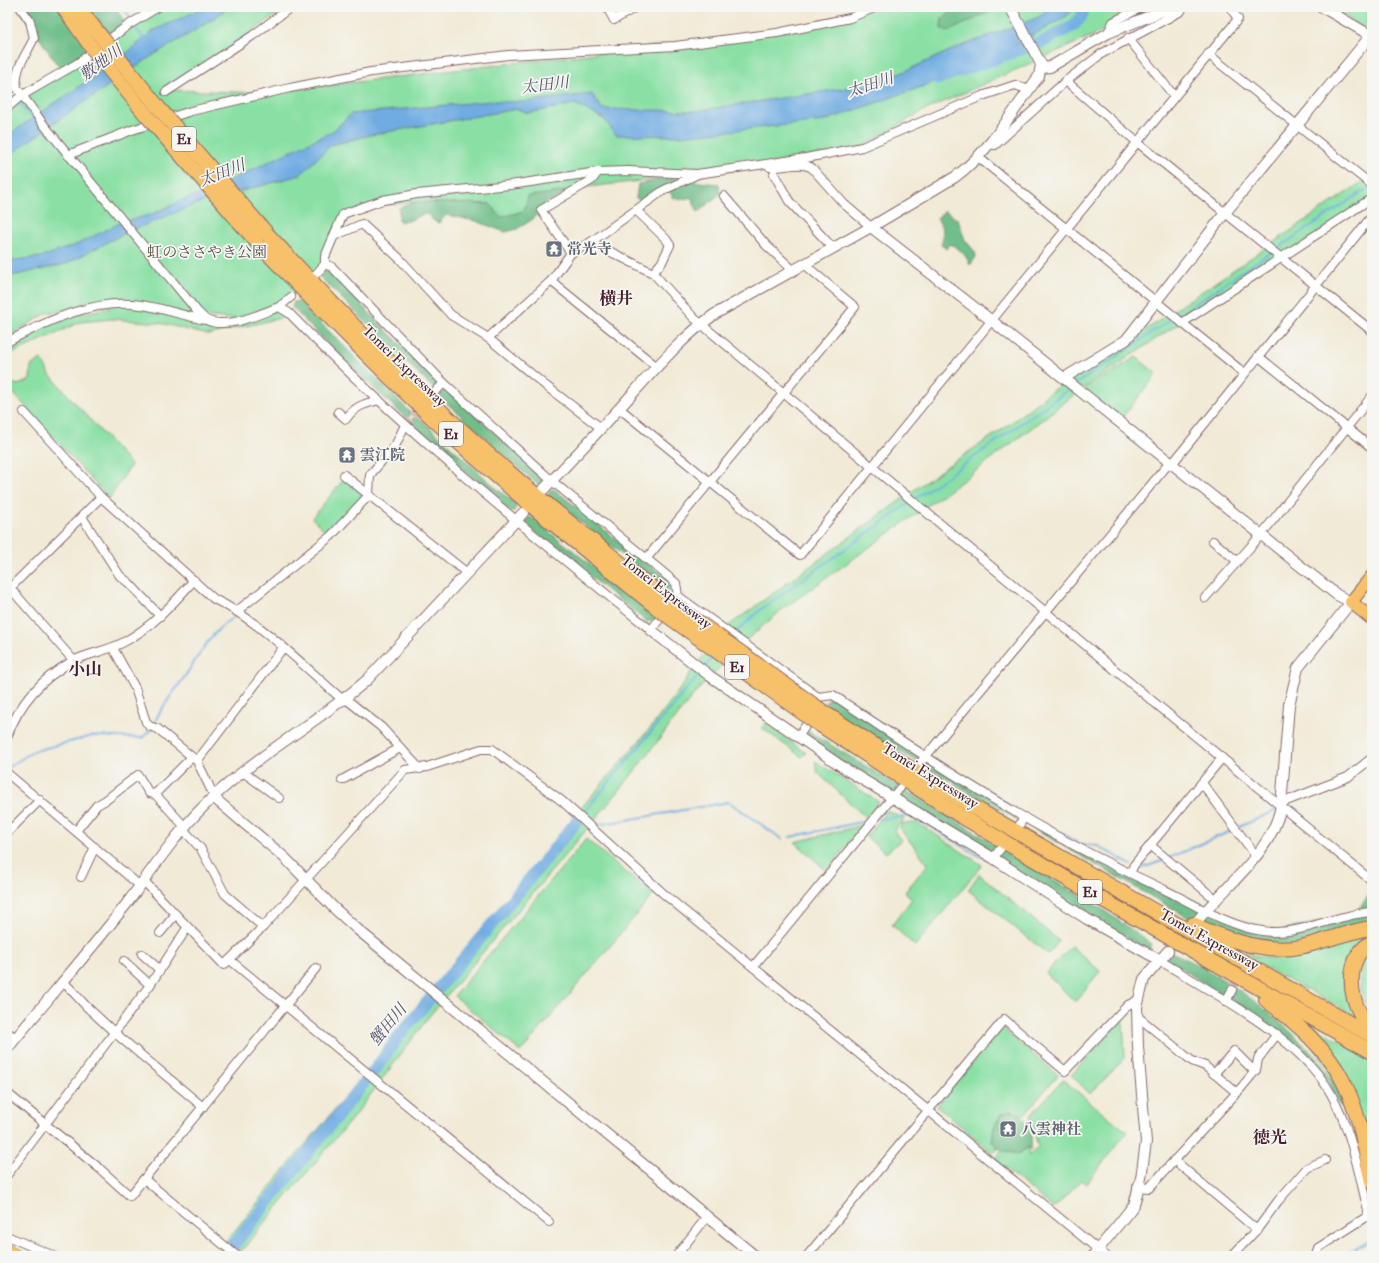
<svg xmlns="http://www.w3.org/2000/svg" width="1379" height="1263" font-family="'IM FELL Double Pica','Noto Serif JP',serif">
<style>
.green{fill:#8ae0a4;stroke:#6a8068}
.forest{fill:#6fbe8a;stroke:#5c6e5a}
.water{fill:#70ace2;stroke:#5d6686}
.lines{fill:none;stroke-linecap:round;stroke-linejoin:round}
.stream{stroke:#70ace2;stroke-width:2}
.river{stroke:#70ace2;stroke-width:12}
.minor-tunnel{stroke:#d0c1b4;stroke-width:8;stroke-dasharray:8 4;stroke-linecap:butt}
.minor-casing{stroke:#846667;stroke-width:10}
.tertiary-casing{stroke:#846667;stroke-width:12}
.primary-casing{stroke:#846667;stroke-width:14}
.trunk-casing{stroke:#846667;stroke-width:14}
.motorway-casing{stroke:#846667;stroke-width:16}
.minor{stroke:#fff;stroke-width:8}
.tertiary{stroke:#fff;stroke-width:10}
.primary{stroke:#f7c06b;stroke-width:12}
.trunk{stroke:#f7c06b;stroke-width:13}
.motorway{stroke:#f7c06b;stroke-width:14}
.motorway-bridge-casing{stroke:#846667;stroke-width:16;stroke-linecap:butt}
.motorway-bridge{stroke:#f7c06b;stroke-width:14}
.labels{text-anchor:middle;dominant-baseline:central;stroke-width:3.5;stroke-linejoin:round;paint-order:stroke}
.shield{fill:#f6f6f2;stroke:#7e6067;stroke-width:1}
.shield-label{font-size:14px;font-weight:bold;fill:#4a1f2b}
.worship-label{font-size:15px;font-weight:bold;fill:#5b616d;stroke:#f6f6f2;text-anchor:start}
.park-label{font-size:15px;fill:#5a4f49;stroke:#f6f6f2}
.street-label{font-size:15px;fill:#4a1f2b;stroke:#f6f6f2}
.water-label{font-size:16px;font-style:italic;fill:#57506b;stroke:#f6f6f2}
.quarter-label{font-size:17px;font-weight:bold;fill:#4a1f2b;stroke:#f6f6f2}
</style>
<rect width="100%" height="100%" fill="#f6f6f2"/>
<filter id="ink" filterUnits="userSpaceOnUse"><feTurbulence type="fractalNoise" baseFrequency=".025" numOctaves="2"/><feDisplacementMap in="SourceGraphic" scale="8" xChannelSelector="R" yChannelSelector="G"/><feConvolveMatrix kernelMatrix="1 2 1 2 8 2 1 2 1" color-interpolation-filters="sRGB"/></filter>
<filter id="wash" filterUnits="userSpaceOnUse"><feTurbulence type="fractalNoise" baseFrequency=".012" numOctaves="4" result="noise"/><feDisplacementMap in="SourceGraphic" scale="16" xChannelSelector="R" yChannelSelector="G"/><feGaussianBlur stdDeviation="0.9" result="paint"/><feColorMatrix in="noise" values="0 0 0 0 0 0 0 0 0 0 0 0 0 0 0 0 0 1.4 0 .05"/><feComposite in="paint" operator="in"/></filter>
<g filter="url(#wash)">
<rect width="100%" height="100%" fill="#f1ead6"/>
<g class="green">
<polygon points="161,7 287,7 170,90 266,93 803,28 860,7 1157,7 921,112 862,147 720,172 578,188 528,198 524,211 500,218 490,204 416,202 360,207 338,228 325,264 282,305 240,320 159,311 192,323 233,326 277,308 285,317 208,335 160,323 112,319 80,322 7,356 7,344 66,316 110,308 107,305 47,313 7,337 7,107 155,13"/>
<polygon points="1334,7 1372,7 1372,34 1370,35"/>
<polygon points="1372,175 1372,198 1169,330 1083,388 969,476 783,609 745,641 696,692 619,791 431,1014 356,1114 237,1256 214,1256 290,1163 377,1059 569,822 653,725 686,681 692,670 727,627 943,469 1003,429 1066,380 1128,342"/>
<polygon points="1136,357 1157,374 1121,419 1084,389"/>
<polygon points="41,359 50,375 131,465 109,499 7,386 7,381 18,385 30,380 31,366"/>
<polygon points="344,479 364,496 328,534 312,518"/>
<polygon points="765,723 806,753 802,757 762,728"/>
<polygon points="815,761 879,802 865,817 817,772"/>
<polygon points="887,810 904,819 894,831 901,840 886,853 866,837"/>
<polygon points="902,823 918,823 982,865 915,946 892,925 912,899 905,892 928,864 900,829"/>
<polygon points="863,825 827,871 795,842"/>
<polygon points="586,839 653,895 521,1052 454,996"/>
<polygon points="979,874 1059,941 1048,954 968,890"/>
<polygon points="1363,938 1348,956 1343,981 1349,999 1360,1018 1233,951 1274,959 1314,953"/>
<polygon points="1071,946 1100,971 1075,1002 1046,973"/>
<path d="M1372 953V1012C1361 1001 1357 980 1362 965 1363 961 1369 956 1372 953Z"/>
<polygon points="1292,1013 1372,1060 1372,1159 1365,1127"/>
<polygon points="1123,1019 1125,1058 1090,1094 1071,1075"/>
<polygon points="1002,1028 1058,1075 1024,1115 1011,1111 1001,1114 994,1128 992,1139 998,1149 993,1153 937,1106"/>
<polygon points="1063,1080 1127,1132 1086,1184 1081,1180 1054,1208 994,1160 1003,1150 1018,1154 1028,1147 1029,1156 1038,1147 1030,1116"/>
</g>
<g class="forest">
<polygon points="18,7 115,7 127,26 65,70 57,64"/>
<polygon points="958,7 1000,7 947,32 941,28 942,19"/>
<polygon points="668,179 719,184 720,194 698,212 691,197 680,200 673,198 670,191 640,200 636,198 638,184"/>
<path d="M572 191 547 202 533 219 517 229 505 232 476 221 446 215 439 223 434 221 428 214C416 214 411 224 399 221V208L416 202 490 204 501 217 524 211 528 196Z"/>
<path d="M945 211 958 220 965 240 975 252 976 257 970 265C966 255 961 249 950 244L947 249 941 245C945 235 943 228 937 218Z"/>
<polygon points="327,270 437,382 437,386 433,388 320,277 322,272"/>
<polygon points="299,301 410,412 410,416 406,418 331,348 292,307 294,302"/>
<polygon points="447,390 547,481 539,486 440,397 442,392"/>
<polygon points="418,417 497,489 517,505 514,511 510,512 411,423 413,418"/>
<polygon points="554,489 638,557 674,583 675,589 672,591 669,592 548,496 550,490"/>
<polygon points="531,517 657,618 647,622 525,524 526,519"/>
<path d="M833 695C953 772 1071 853 1202 911L1194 921 831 712 825 704 827 700Z"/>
<polygon points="806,730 1099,907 1152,944 1149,951 798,737"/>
<polygon points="1372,891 1372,930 1293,948 1195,925 1206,910 1261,935 1355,914"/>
<path d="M1168 951C1232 976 1330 1050 1351 1117L1345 1115 1327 1080 1288 1038 1167 959Z"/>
<path d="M1011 1111C1031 1117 1032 1132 1031 1150L1028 1147 1018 1154C1007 1152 998 1151 992 1141L994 1128 1001 1114Z"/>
</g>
<g class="water">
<path d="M200 7H229C205 26 178 40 152 56 103 89 55 122 7 157V136L122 57 153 31 194 12Z"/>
<polygon points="1050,7 1075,7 1067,16 1005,51 924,86 824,121 680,136 616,135 604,119 575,104 528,113 517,109 370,135 331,145 300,175 199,203 125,233 66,264 7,277 7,261 41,257 78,244 120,223 153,214 183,200 201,194 333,131 351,114 491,101 521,102 592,94 602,109 695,111 879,83 956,48 1039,17"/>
</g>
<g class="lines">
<g class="stream">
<polyline points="123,7 132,21"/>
<polyline points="134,25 145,41"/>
<polyline points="7,89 15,99"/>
<polyline points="18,102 34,119"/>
<polyline points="1275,250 1371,186"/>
<polyline points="1177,316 1271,252"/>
<polyline points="1076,384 1173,318"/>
<polyline points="915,499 1071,388"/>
<polyline points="734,634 760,610 911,502"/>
<polyline points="705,667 715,655"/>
<path d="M153 725C161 708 172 694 183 679 199 656 211 630 236 616"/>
<polyline points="7,768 34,751 93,736 142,738 152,729"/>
<polyline points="581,816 701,672"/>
<polyline points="877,819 913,816 981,857"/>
<polyline points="589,821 598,825 729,802 782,839"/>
<polyline points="1045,824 1080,844 1098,846 1131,865"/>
<polyline points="1239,827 1277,810"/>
<polyline points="790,837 871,820"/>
<polyline points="1169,858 1233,830"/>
<polyline points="1137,866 1142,868 1165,860"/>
<polyline points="1342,1256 1372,1240"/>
</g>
<g class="river">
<polyline points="937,79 1040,43 1073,26 1081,17 1085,7"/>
<polyline points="225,1256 376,1068 399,1036 580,818"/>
</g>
</g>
</g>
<g filter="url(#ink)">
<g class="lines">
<g class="minor-tunnel">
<polyline points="405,425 436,391"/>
<polyline points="1232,990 1253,943"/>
</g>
<g class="minor-casing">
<g id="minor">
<path d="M20 7 30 21 34 38C26 56 14 68 17 88L44 125 197 311C201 315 205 321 212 322 233 327 259 314 279 307L289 313C401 428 526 530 651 630L666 611"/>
<polyline points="607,7 614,20 636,7"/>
<polyline points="1108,33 1113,22 1142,7"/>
<polyline points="1128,38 1174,96"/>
<polyline points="1208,54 1372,185"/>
<polyline points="1066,81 1137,142 1372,331"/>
<polyline points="166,92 252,36 291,7"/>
<polyline points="7,108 21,96 78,63 127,26 158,7"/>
<polyline points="989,144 995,145 1066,81 1101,54 1181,11 1183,7"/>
<polyline points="68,155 132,130 191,111 290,88 371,72 508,55 675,46 777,33 850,18 876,7"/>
<polyline points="978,157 1244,373"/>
<path d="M770 167C783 168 801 161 812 168L844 204 871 227"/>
<polyline points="774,174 789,201 833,248"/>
<polyline points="724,196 766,245 793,270"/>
<polyline points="637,211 666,239 670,245 662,262 653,273"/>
<polyline points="334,236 362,224 399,258 451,315 488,338"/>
<polyline points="591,242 653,273 694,318 1133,685 1372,881"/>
<polyline points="571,253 541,210 592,180 598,172"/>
<path d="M325 264 332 267 444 383 552 481 676 583 678 596 818 697 833 695C903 742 973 789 1046 830 1084 852 1125 871 1165 890 1196 905 1228 926 1262 931 1301 937 1334 914 1372 912"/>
<polyline points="316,274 325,264 325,257 343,214 383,200 417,194 510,185 598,172 627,171 697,174 806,158 862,147 982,96 1015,85 1029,90"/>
<polyline points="551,281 657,367"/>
<polyline points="279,307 291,297"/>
<polyline points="1182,323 1372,198"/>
<path d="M7 342C47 321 94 298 141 305 163 308 184 316 206 320"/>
<polyline points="1258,356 1372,448"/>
<polyline points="436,391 444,383"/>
<polyline points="619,408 800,555 1238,19 1230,7"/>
<path d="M24 412 101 497 214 599C262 622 303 666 344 701"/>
<path d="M338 412 346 419C355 406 364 404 379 400"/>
<polyline points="601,428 546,386 488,338 551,281 571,253 591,242 664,190 696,175"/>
<polyline points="1172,464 1372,216"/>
<polyline points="344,475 467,573"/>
<polyline points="82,517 120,576 129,583 160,616"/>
<polyline points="1213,541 1237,561"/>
<polyline points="646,559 855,307 804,264"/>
<polyline points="10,588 74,661"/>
<polyline points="7,591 101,497"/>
<polyline points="1205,598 1261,535 1372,396"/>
<polyline points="237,611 331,536 369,495 370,475 396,444 405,425"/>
<polyline points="113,648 135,688 146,722 149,726 158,729 197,761 214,796"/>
<polyline points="346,699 381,727 420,769"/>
<path d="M7 737C19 703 42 678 73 661 89 653 108 651 124 642 152 627 174 603 194 580"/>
<polyline points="798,737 812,716"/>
<polyline points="197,761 283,648"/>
<polyline points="921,762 1170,462"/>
<polyline points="243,772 279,798"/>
<polyline points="7,773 139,885"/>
<polyline points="342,780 400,748"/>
<polyline points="1202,783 1256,856"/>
<polyline points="155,794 185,827"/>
<polyline points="1281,803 1348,777 1372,758"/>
<polyline points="1020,824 1024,817"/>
<polyline points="183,829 201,849 225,894 263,927"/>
<polyline points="76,831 97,805 106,800 138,775 149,793 155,794 192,757"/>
<polyline points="7,833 40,800"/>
<polyline points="1150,845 1215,899"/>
<polyline points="993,858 1001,848"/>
<polyline points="1130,873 1134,865 1222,758"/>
<polyline points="81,877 95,847"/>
<polyline points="143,880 224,965 263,927 405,770 427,767 481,749 492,749 562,801 665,895 1106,1256"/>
<polyline points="160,933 175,915"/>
<polyline points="142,954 160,970"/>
<polyline points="230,960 549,1222"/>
<path d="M1159 960C1214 994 1298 1036 1330 1092 1351 1128 1358 1171 1368 1210V1216L1318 1248 1316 1256"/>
<polyline points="124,961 150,985"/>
<polyline points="753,967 900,788"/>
<polyline points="63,981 86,1006 115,1033 203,1107"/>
<polyline points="1226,1001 1232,990"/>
<polyline points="1137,1016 1192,1061 1205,1066 1237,1093"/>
<polyline points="1004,1019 1065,1071 1128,1005 1138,1000"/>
<polyline points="7,1032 16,1038"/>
<polyline points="1214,1074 1234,1051 1254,1071"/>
<polyline points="7,1093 99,1168 130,1196 316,968"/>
<polyline points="1174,1160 1257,1230"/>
<polyline points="7,1175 150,985 187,928"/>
<polyline points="144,1179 237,1256"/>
<polyline points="1137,1187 1149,1188 1241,1088 1256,1070 1258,1059 1277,1034"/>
<polyline points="7,1236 54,1256"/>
<polyline points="676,1256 707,1217"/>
<polyline points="807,1256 1002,1022"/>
<polyline points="1232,1256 1259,1227 1278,1201 1307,1168 1325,1160"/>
</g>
</g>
<g class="tertiary-casing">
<g id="tertiary">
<polyline points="1322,7 1370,35"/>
<polyline points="1042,68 1050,67 1108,33 1172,7"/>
<path d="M871 227 992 321 1337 595 1351 602 1298 668 1289 705 1281 806C1272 853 1226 885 1197 921"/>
<polyline points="1064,378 1126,340 1225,213 1372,34"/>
<path d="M544 489C571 460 599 431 626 401 654 370 681 338 715 314L871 227 955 177C990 151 1013 111 1039 76L1041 64 1010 7"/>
<polyline points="651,630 710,676 850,772 993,858 1087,919 1159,960"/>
<polyline points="213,797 284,857 334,908 357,929 755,1256"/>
<path d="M7 1049C47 1000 89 952 128 902 152 870 174 836 203 807 252 757 315 725 367 680L523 513"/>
<polyline points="1093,1256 1134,1205 1141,1178 1146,1142 1138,1047 1137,1007 1144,979 1168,951"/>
</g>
</g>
<g class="primary-casing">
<polyline id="primary" points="1372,576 1351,602 1372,619"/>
</g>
<g class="trunk-casing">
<polyline id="trunk" points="7,1251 16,1256"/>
</g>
<g class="motorway-casing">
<g id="motorway">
<polyline points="63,7 92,48"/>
<polyline points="78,7 103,39"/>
<path d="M269 236C336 308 404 379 477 444 538 499 604 550 669 601"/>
<path d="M256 241C313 301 371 360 431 417 504 486 583 548 661 611"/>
<polyline points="822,711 902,763 963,801 1372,1036"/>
<polyline points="814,721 956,813 1089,892 1372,1052"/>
<path d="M1193 924C1225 939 1265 954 1300 947 1325 942 1347 931 1372 928"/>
<path d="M1372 942C1347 956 1348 991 1360 1013 1363 1018 1368 1023 1372 1028"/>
<path d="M1266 1000C1296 1023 1329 1050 1345 1085 1360 1115 1365 1149 1372 1182"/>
</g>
</g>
<use href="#minor" class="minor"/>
<use href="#tertiary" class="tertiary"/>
<use href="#primary" class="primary"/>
<use href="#trunk" class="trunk"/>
<use href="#motorway" class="motorway"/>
<g class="motorway-bridge-casing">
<g id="motorway-bridge">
<polyline points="103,39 158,107 269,236"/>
<polyline points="92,48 147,116 256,241"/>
<polyline points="669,601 822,711"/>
<polyline points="661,611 814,721"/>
</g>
</g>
<use href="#motorway-bridge" class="motorway-bridge"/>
</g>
</g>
<defs>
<g id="temple-square" transform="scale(0.9)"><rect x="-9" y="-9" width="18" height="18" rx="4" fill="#6b7280" stroke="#f6f6f2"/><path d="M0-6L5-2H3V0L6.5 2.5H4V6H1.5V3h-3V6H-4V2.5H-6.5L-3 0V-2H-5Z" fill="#fff"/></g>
</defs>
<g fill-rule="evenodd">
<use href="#temple-square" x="554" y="249"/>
<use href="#temple-square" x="347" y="455"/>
<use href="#temple-square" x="1008" y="1129"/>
</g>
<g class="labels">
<g class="shield">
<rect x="172" y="127" width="24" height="24" rx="3"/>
<rect x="439" y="422" width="24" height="24" rx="3"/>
<rect x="725" y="655" width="24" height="24" rx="3"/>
<rect x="1078" y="880" width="24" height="24" rx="3"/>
</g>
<g class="shield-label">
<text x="184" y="139">E1</text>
<text x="451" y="434">E1</text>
<text x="737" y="667">E1</text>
<text x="1090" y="892">E1</text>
</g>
<g class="worship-label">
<text x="567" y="249">常光寺</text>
<text x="360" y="455">雲江院</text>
<text x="1021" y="1129">八雲神社</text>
</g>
<g class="park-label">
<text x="207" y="252">虹のささやき公園</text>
</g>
<g class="street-label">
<text transform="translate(404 366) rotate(44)">Tomei Expressway</text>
<text transform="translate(666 592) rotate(38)">Tomei Expressway</text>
<text transform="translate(930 776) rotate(32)">Tomei Expressway</text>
<text transform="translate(1209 940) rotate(29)">Tomei Expressway</text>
</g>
<g class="water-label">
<text transform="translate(101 63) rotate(-36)">敷地川</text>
<text transform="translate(545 85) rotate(-7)">太田川</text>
<text transform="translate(870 85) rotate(-18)">太田川</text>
<text transform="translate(222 173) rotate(-21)">太田川</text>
<text transform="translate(388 1025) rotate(-51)">蟹田川</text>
</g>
<g class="quarter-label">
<text x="616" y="298">横井</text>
<text x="85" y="669">小山</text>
<text x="1270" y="1137">徳光</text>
</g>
</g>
<rect width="1379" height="1263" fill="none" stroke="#f6f6f2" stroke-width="24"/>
</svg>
